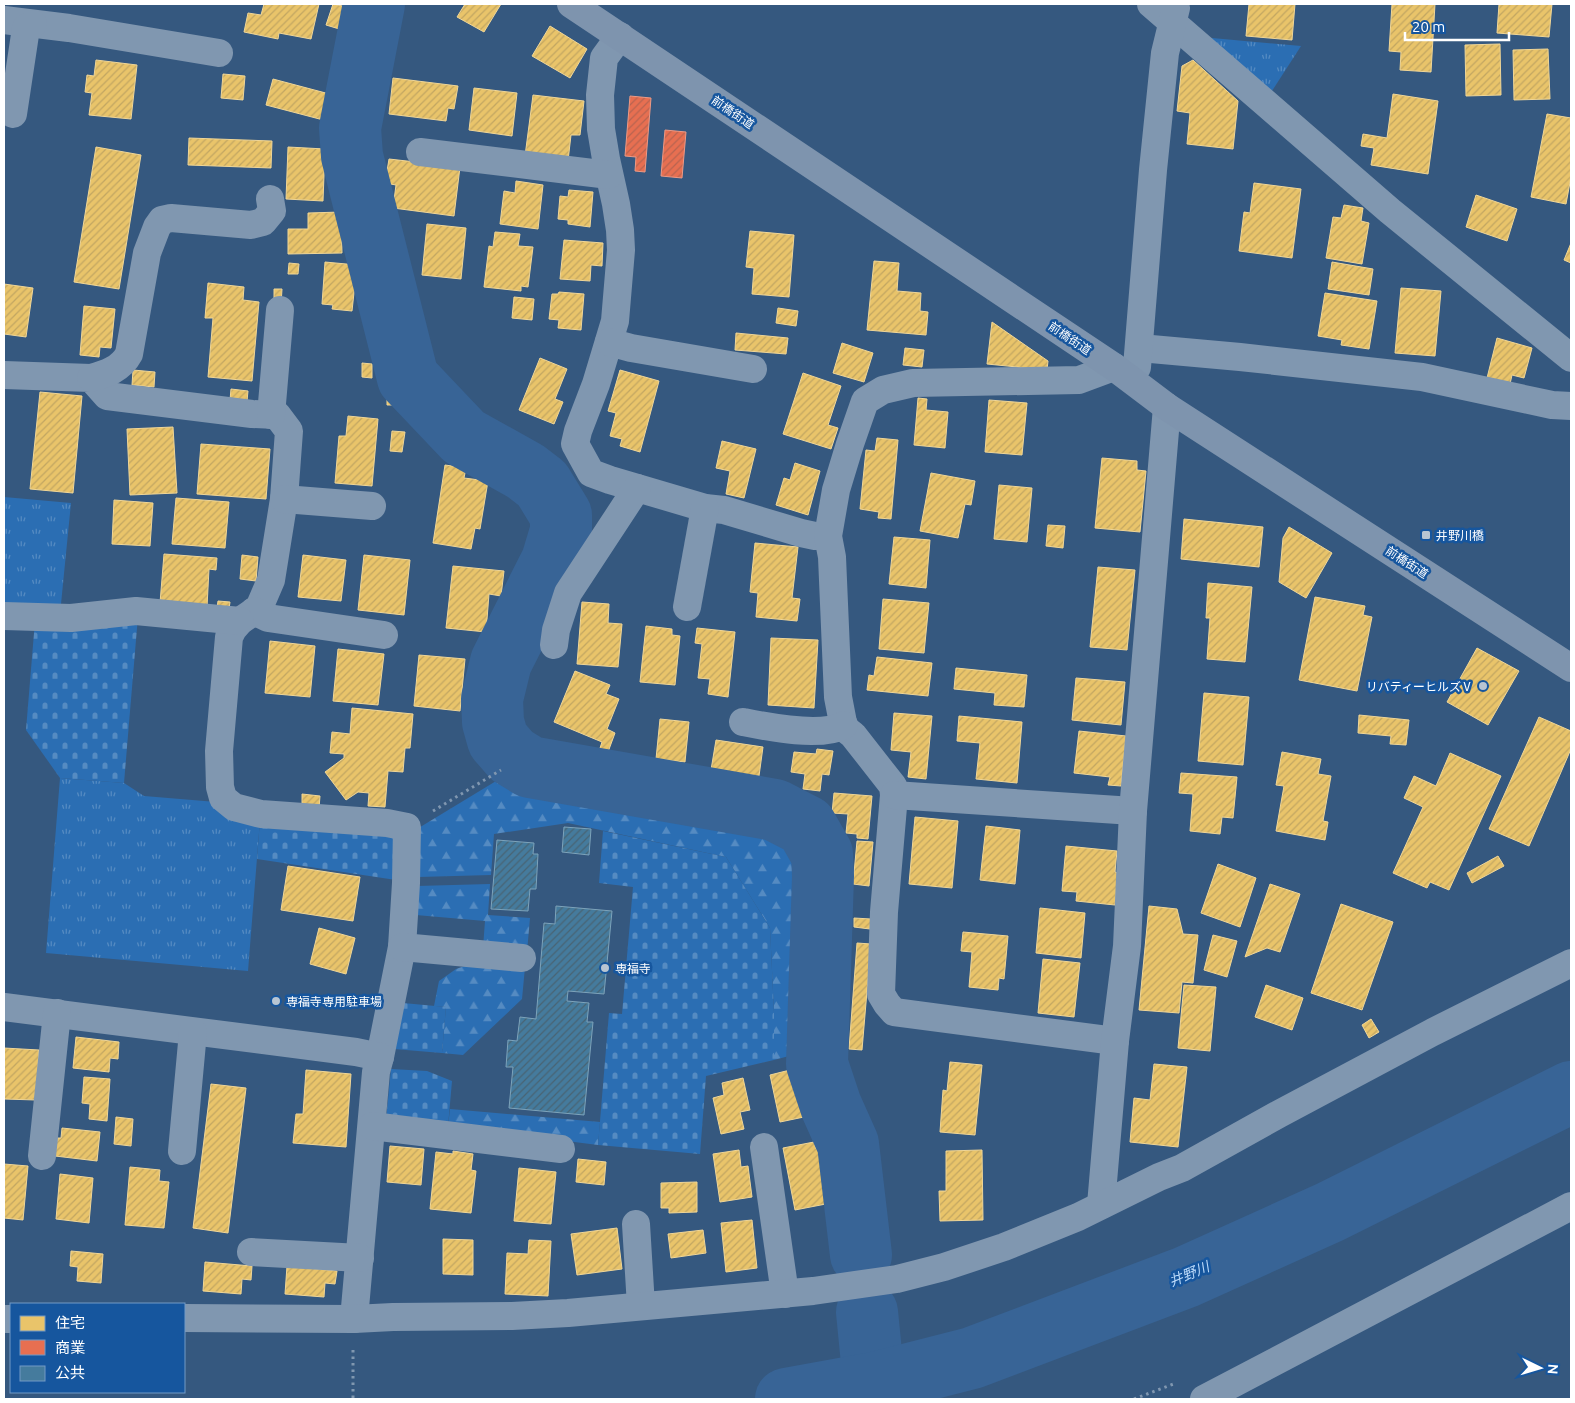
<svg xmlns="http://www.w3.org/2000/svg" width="1575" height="1403" font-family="Ubuntu,'Noto Sans JP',sans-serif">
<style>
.grass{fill:url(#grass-tufts)}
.forest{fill:url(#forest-firs)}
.cemetery{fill:url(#cemetery-stones)}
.homes{fill:url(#homes-hatch);stroke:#f0d697}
.shops{fill:url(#shops-hatch);stroke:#ee9a85}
.public{fill:url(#public-hatch);stroke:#7da3ba}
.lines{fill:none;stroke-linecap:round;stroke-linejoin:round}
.river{stroke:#386496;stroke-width:62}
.path{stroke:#8097b0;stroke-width:3;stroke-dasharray:2.5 4;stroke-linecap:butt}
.minor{stroke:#8097b0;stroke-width:28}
.major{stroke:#7e94ae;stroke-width:28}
.poi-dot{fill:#b8c5d2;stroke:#16569e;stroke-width:2}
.labels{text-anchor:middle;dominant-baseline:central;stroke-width:5;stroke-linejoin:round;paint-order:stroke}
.street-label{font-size:12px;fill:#fff;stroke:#16569e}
.poi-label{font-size:12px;fill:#fff;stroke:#16569e;text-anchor:start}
.water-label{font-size:14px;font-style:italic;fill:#bbd9f9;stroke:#16569e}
</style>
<defs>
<pattern id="grass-tufts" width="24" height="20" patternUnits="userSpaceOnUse" patternTransform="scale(1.25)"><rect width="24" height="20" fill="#2b6eb3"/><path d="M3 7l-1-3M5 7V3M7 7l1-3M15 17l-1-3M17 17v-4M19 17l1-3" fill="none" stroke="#558bc2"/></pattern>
<pattern id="forest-firs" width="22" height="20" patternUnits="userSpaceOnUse" patternTransform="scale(1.25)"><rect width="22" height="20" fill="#2b6eb3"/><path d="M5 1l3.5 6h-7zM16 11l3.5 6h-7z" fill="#558bc2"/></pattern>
<pattern id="cemetery-stones" width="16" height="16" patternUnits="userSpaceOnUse" patternTransform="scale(1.25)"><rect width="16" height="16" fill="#2b6eb3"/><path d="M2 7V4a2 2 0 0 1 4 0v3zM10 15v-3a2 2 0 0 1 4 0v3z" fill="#558bc2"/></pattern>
<pattern id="homes-hatch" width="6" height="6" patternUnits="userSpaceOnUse" patternTransform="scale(1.25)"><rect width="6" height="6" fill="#e9c46a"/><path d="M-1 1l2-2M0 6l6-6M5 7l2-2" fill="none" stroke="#c2a662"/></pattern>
<pattern id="shops-hatch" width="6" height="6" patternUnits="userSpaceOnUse" patternTransform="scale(1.25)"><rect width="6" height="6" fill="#e76f51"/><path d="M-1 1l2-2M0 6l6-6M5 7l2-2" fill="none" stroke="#b86450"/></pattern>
<pattern id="public-hatch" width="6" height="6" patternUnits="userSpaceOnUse" patternTransform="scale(1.25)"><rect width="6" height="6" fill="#457b9d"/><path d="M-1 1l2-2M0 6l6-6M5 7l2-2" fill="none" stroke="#486474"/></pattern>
</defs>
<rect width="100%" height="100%" fill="#35587f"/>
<g class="grass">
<polygon points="1201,37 1301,46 1268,97"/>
<polygon points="4,497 71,503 60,614 4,612"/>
<polygon points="60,778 124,783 144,796 216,802 260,820 248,971 46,953"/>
</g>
<g class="forest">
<polygon points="506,775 537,786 775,829 793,846 801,862 803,886 803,981 800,1053 774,1060 774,1013 770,928 726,857 568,823 494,834 491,875 418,877 417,829"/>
<polygon points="490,884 488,915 530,918 527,952 483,948 485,921 416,915 417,886"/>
<polygon points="482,960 525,967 522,999 463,1055 442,1053 446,1007 434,1006 439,981 456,969"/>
<polygon points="450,1109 600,1122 598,1145 448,1126"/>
</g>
<g class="cemetery">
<polygon points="138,616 124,783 60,778 26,730 35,621"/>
<polygon points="260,820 393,831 396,880 257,859"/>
<polygon points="603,831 726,857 770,928 774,1013 774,1060 706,1076 700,1154 598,1145 609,1013 622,1014 633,887 599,883"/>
<polygon points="403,1003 446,1007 442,1053 394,1049"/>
<polygon points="391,1069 427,1071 452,1081 448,1126 386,1120"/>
</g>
<g class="homes">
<polygon points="264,4 319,4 311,39 279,33 278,39 244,32 248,13 261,15"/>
<polygon points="333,4 352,8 346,31 326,25"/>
<polygon points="465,4 501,4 484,32 457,17"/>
<polygon points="1249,4 1295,4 1292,40 1246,36"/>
<polygon points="1392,4 1435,4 1431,72 1400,70 1401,52 1389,51"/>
<polygon points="1499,4 1552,4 1549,37 1497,33"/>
<polygon points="550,26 587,49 570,78 532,56"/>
<polygon points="1500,44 1501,95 1466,96 1465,45"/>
<polygon points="1548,49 1550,99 1514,100 1513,50"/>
<polygon points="96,60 137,65 131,119 89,115 92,93 85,92 87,75 94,76"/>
<polygon points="1193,60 1238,101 1233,149 1187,144 1190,113 1177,111 1182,66"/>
<polygon points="223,74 245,76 243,100 221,98"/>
<polygon points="393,78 458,86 454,109 448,108 446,121 389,114"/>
<polygon points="273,79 337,96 331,122 266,105"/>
<polygon points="474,88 517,93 512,136 469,130"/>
<polygon points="1393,94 1438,101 1428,174 1371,165 1374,148 1361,146 1363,134 1387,138"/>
<polygon points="533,95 584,101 580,135 571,135 568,161 525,156"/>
<polygon points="1547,114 1571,118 1571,177 1566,204 1531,197"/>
<polygon points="189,138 272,141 271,168 188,165"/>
<polygon points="96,147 141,155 119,289 74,282"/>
<polygon points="288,147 325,149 323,201 286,199"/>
<polygon points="389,159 460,167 454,216 393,208 396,185 385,183"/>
<polygon points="516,181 543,185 538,229 500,224 504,191 515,193"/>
<polygon points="1254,183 1301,189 1292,258 1239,251 1244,212 1250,213"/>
<polygon points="569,190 593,192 590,227 568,224 568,220 558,219 560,196 568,197"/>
<polygon points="1476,195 1517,209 1507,241 1466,227"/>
<polygon points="1344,205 1363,208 1361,221 1369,223 1362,264 1326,258 1333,217 1341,218"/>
<polygon points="341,212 342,253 288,254 288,229 308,229 308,213"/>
<polygon points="427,224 466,228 461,279 422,275"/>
<polygon points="750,231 794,235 789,297 752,294 754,268 746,267"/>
<polygon points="495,232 520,234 518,246 533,247 528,287 521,286 521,291 484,287 489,246 493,247"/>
<polygon points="564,240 603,243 602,266 591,265 590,281 560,279"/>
<polygon points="1571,243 1571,263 1564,260"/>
<polygon points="874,261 899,263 897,291 921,293 920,311 928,312 926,335 867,330"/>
<polygon points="325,262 357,265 352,311 332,309 333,305 322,304"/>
<polygon points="1332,262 1373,269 1369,295 1328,289"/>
<polygon points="289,263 299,264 298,274 288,274"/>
<polygon points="208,283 244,287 243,300 259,302 252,381 208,377 213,318 205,318"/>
<polygon points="4,284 33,288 26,337 4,334"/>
<polygon points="1401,288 1441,291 1435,356 1395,353"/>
<polygon points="274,289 282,289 281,305 274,304"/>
<polygon points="559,292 584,294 581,330 558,328 559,320 549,319 552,294 558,294"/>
<polygon points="1325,293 1377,301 1369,349 1341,345 1342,340 1318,336"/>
<polygon points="514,297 534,299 532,320 512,318"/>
<polygon points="84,306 115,309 111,348 100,347 99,357 80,355"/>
<polygon points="778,308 798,311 796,326 776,323"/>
<polygon points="992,322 1048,361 1047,370 987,364"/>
<polygon points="736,333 788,338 786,354 735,350"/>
<polygon points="1497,338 1532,348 1524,378 1512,375 1510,384 1487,378"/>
<polygon points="842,343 873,353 864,382 833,373"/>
<polygon points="905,348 924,350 922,367 903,365"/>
<polygon points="540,358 567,369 555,399 563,402 554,424 519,410"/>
<polygon points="362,363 372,364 372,378 362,377"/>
<polygon points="133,370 155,372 154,387 132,385"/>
<polygon points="620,370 659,381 640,452 620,446 622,439 610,436 616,413 608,411"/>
<polygon points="803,373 841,386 828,425 838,428 831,449 783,434"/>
<polygon points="231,389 248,391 247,401 230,400"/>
<polygon points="40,392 82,396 73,493 30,489"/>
<polygon points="387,397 396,398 395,405 387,405"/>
<polygon points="918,398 927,399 926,410 948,412 945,448 914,445"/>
<polygon points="989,400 1027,403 1022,455 985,452"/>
<polygon points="348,416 378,419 372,486 335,483 339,436 346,436"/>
<polygon points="173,427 177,493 130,495 127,429"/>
<polygon points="392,431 405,432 402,452 390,451"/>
<polygon points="877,438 898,440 891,519 878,518 879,512 860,509 866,450 875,451"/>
<polygon points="722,441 756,449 744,498 726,494 730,471 716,468"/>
<polygon points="201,444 270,449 266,499 197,494"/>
<polygon points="1102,458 1137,461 1137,470 1146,471 1140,532 1095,528"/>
<polygon points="795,463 820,471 808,515 776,505 784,478 790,480"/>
<polygon points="445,465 466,468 464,478 488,481 480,529 475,528 471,549 433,543"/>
<polygon points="931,473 975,481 971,505 965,504 958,538 920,531"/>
<polygon points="999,485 1032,488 1027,542 994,539"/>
<polygon points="176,498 229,502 225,548 172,544"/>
<polygon points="114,500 153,503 150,546 112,544"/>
<polygon points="1184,519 1263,527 1259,567 1181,559"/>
<polygon points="1048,525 1065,526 1063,548 1046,546"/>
<polygon points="1289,527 1332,553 1306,598 1279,582 1283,538"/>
<polygon points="894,537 930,540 926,588 889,584"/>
<polygon points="755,543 798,547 792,598 800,599 797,621 756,617 758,593 750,592"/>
<polygon points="164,554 217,558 216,570 209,569 207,607 160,603"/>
<polygon points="242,555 258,557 256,581 240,579"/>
<polygon points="303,555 346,560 341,601 298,597"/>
<polygon points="364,555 410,560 404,615 358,610"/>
<polygon points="453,566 504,571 501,596 489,594 486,632 446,628"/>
<polygon points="1098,567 1135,570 1127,650 1090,647"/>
<polygon points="1208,583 1252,587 1245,662 1207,659 1210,618 1206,618"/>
<polygon points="1315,597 1365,606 1363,615 1372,617 1357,691 1299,680"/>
<polygon points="883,599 929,603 924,653 879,649"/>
<polygon points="218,601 230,602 229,609 217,608"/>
<polygon points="582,602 609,604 608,623 622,624 618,667 577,664"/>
<polygon points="646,626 672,629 672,635 680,636 675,685 640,682"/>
<polygon points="697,628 735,632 728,697 708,694 710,679 698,678 702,644 695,643"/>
<polygon points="771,638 818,640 814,708 768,705"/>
<polygon points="270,641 315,646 310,697 265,693"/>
<polygon points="1477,648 1519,671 1488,725 1447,702"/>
<polygon points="338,649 384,654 378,705 333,701"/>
<polygon points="419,655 465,659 460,711 414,706"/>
<polygon points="877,657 932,663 928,696 867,690 869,675 874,676"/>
<polygon points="956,668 1027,675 1024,707 994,705 995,693 954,689"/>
<polygon points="575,671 610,685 606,694 619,699 607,729 615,733 608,752 600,748 602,742 554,722"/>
<polygon points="1076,678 1125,682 1121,725 1072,720"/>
<polygon points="1204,693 1249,697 1243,765 1198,761"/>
<polygon points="352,708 413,714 410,748 405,748 403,772 388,771 385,807 368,806 369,793 358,792 346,800 325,772 344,758 344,754 330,753 332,732 350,734"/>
<polygon points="894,713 932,716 926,779 908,777 911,752 891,750"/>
<polygon points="1359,715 1409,720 1406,745 1390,744 1391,736 1358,733"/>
<polygon points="959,716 1022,722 1017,783 976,779 980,743 957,741"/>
<polygon points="1539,717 1571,731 1571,749 1529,846 1489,829"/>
<polygon points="660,719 689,722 685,762 656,759"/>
<polygon points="1079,731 1126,736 1121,786 1108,785 1110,777 1074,773"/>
<polygon points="716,740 763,747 759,776 711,770"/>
<polygon points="817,749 833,751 829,775 822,774 820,791 803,789 805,774 791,772 794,752 816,754"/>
<polygon points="1282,752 1321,759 1318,774 1331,776 1323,821 1328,822 1325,840 1276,831 1284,786 1276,785"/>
<polygon points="1450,753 1501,776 1449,890 1430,882 1427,888 1393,873 1423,807 1404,798 1414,776 1436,786"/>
<polygon points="1181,773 1237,777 1233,818 1222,817 1220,834 1190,831 1193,794 1179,793"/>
<polygon points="834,793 872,796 868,839 857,838 857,834 846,833 848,814 832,813"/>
<polygon points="302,794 320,796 319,808 302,807"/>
<polygon points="915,817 958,821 952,888 909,884"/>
<polygon points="986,826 1020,830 1015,884 980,880"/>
<polygon points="857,841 873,842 869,886 853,884"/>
<polygon points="1066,846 1117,851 1115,872 1118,873 1115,905 1076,901 1077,892 1062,891"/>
<polygon points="1498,856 1504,866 1472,883 1467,873"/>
<polygon points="1218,864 1256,878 1240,927 1201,913"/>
<polygon points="288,866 360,877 353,921 281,910"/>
<polygon points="1270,884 1300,894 1280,952 1267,948 1245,957"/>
<polygon points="1341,904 1393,922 1362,1010 1311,993"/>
<polygon points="1149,906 1177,909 1183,934 1198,935 1193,983 1182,982 1179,1013 1139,1010"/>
<polygon points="1040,908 1085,913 1081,958 1036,953"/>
<polygon points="854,918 871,919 870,929 854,927"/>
<polygon points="319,928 355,938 346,974 310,964"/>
<polygon points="963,932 1008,936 1004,979 999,978 998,990 969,987 972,952 961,951"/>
<polygon points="1213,935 1237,941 1227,977 1204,970"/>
<polygon points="857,943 871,944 862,1050 849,1049"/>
<polygon points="1043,959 1080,963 1074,1017 1038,1013"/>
<polygon points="1184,985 1216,987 1210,1051 1178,1048"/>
<polygon points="1266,985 1303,998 1292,1030 1255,1017"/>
<polygon points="1371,1019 1379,1032 1369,1038 1362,1025"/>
<polygon points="76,1037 119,1042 118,1059 110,1058 109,1072 73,1068"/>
<polygon points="4,1048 39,1050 36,1100 4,1099"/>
<polygon points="950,1062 982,1065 975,1135 940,1132 943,1090 947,1091"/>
<polygon points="1154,1064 1187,1067 1178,1147 1130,1142 1134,1098 1150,1100"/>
<polygon points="794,1069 804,1117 780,1122 770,1075"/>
<polygon points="306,1070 351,1074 346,1147 293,1143 296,1114 303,1114"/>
<polygon points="84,1077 110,1079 107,1121 89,1119 90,1104 82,1103"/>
<polygon points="743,1078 750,1110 740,1112 744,1129 721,1134 713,1098 724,1095 722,1083"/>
<polygon points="211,1084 246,1088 228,1233 193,1228"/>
<polygon points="116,1117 133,1119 131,1146 114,1144"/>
<polygon points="62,1128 100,1132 97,1161 55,1156 57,1138 61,1138"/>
<polygon points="814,1142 816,1149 821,1148 831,1203 795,1210 783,1148"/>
<polygon points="390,1146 424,1149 421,1185 387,1182"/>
<polygon points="739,1150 741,1167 748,1166 752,1197 720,1202 713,1154"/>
<polygon points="982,1150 983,1220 940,1221 939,1191 946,1191 946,1151"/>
<polygon points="453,1151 473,1154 471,1170 476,1171 471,1213 430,1209 436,1152 453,1154"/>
<polygon points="578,1159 606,1162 604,1185 576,1182"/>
<polygon points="4,1164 28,1166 23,1220 4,1218"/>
<polygon points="130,1167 160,1170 159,1181 169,1182 164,1228 125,1225"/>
<polygon points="519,1168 556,1172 551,1224 514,1221"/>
<polygon points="60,1174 93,1178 89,1223 56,1219"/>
<polygon points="697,1182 697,1212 669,1213 669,1208 661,1208 661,1183"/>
<polygon points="752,1220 757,1268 726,1272 721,1223"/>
<polygon points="617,1228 622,1269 577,1275 571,1234"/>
<polygon points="703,1230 706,1253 671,1258 668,1234"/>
<polygon points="443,1239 473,1240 473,1275 443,1274"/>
<polygon points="529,1240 551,1241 548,1296 505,1294 507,1253 528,1254"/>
<polygon points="71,1251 103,1254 101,1283 77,1281 78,1267 70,1266"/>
<polygon points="205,1262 252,1266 251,1280 242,1279 241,1294 203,1291"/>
<polygon points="287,1266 337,1271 335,1284 325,1283 324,1297 285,1294"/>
</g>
<g class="shops">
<polygon points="630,96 651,98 645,172 635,171 636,157 625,156"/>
<polygon points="665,130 686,132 682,178 661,176"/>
</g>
<g class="public">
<polygon points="564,827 591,829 589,855 562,852"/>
<polygon points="497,840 534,843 533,854 538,854 536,889 530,889 528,911 491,909"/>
<polygon points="556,906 612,911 604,994 568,991 567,1001 589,1003 587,1022 593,1022 584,1115 509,1108 513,1067 506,1067 508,1040 517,1041 520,1017 536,1019 544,923 555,924"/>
</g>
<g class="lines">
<g class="river">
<polyline points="374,4 350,128 352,156 408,378 464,437 525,471 542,484 561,515 561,531 552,561 501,662 492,699 493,722 498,740 512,756 530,767 775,810 806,826 822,854 823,876 817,1064 831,1106 848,1144 861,1255"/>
<polyline points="867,1312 874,1383"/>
<polyline points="786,1399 874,1383 972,1358 1186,1277 1330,1212 1571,1092"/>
</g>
<g class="path">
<polyline points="433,811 501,770"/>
<polyline points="353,1350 353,1399"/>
<polyline points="1134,1399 1176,1383"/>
</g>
<g class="minor">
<polyline points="1151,4 1390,211 1571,358"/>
<polyline points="4,20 69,28 219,53"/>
<polyline points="620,36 604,58 600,95 601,129 606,159 616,204 620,230 621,250 615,321 596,384 578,431 575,444 591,473 610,480 705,508 724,510 801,533 815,536 828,536"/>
<polyline points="13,114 26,28 33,24"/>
<polyline points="420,152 609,175"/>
<polyline points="609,342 631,348 753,369"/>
<polyline points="1140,348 1240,357 1422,377 1552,405 1571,406"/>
<polyline points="1114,367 1079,380 913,383 883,390 865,401 850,444 836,490 828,536 832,557 838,697 844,728 853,735 893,786 894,795 884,912 881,994 887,1004 894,1012 1115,1041"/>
<polyline points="1137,367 1153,170 1165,53 1176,8"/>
<polyline points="4,375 91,378 107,396 252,414 277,415 289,431 284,499 271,580 259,608 240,621 233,629 229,637 219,751 220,787 223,798 234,807 261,814 387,823 407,827 406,883 402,947 380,1057"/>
<path d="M91 378C106 374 121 369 129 354L147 253 157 227 162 220 171 218 251 225 263 222 272 211 270 199"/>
<polyline points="271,415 280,310"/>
<polyline points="284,499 372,506"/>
<polyline points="687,607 705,508"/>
<polyline points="254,611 268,618 384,635"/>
<polyline points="4,616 71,618 136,611 240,621"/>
<polyline points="554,645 556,630 568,593 637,488"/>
<path d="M743 722C768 727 821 738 844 725"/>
<polyline points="894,795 1133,811"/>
<polyline points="402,947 522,958"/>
<polyline points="4,1007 356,1052 380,1057 376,1072 354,1319"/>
<polyline points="372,1126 561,1149"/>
<polyline points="764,1147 785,1294"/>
<polyline points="182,1151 193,1032"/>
<polyline points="42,1156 57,1013"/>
<polyline points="1101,1205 1115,1041 1127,946 1133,811 1167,407"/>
<polyline points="636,1224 641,1306"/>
<polyline points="251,1252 360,1258"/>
<polyline points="184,1318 354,1319 393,1317 512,1316 568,1313 813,1291 897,1279 944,1267 1004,1247 1078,1217 1159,1177 1182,1168 1279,1114 1433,1032 1571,963"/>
<polyline points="4,1319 11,1319"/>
<polyline points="1204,1399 1571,1206"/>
</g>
<polyline class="major" points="571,4 1114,367 1167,407 1571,668"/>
</g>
<g class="poi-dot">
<rect x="1421" y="530" width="10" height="10" rx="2.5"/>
<circle cx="1483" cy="686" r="5"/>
<circle cx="605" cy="968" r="5"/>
<circle cx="276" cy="1001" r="5"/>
</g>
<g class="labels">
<g class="street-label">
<text transform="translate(733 112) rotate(34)">前橋街道</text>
<text transform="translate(1070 338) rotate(34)">前橋街道</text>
<text transform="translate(1407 562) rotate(33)">前橋街道</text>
</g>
<g class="poi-label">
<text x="1436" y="535">井野川橋</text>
<text x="1473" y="686" text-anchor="end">リバティーヒルズⅤ</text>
<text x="615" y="968">専福寺</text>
<text x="286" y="1001">専福寺専用駐車場</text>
</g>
<g class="water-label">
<text transform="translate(1189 1274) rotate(-23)">井野川</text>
</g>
</g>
<rect width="1575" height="1403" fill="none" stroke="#ffffff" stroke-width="10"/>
<rect x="10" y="1303" width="175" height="90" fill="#16569e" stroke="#739ac5"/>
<rect x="20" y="1316" width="25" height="15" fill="#e9c46a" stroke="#739ac5"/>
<text x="55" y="1328" font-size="15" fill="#ffffff">住宅</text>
<rect x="20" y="1340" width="25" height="15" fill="#e76f51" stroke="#739ac5"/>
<text x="55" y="1353" font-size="15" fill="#ffffff">商業</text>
<rect x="20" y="1366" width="25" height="15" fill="#457b9d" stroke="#739ac5"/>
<text x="55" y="1378" font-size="15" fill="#ffffff">公共</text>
<g transform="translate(1540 1368) rotate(95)" stroke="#16569e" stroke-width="4" paint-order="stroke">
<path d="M0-4L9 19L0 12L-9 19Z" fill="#ffffff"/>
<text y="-8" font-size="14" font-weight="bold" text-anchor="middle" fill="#ffffff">N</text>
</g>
<path d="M1405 32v8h104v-8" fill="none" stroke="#ffffff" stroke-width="2.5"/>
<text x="1412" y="32" font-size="15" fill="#ffffff" stroke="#16569e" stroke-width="4" paint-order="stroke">20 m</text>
</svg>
